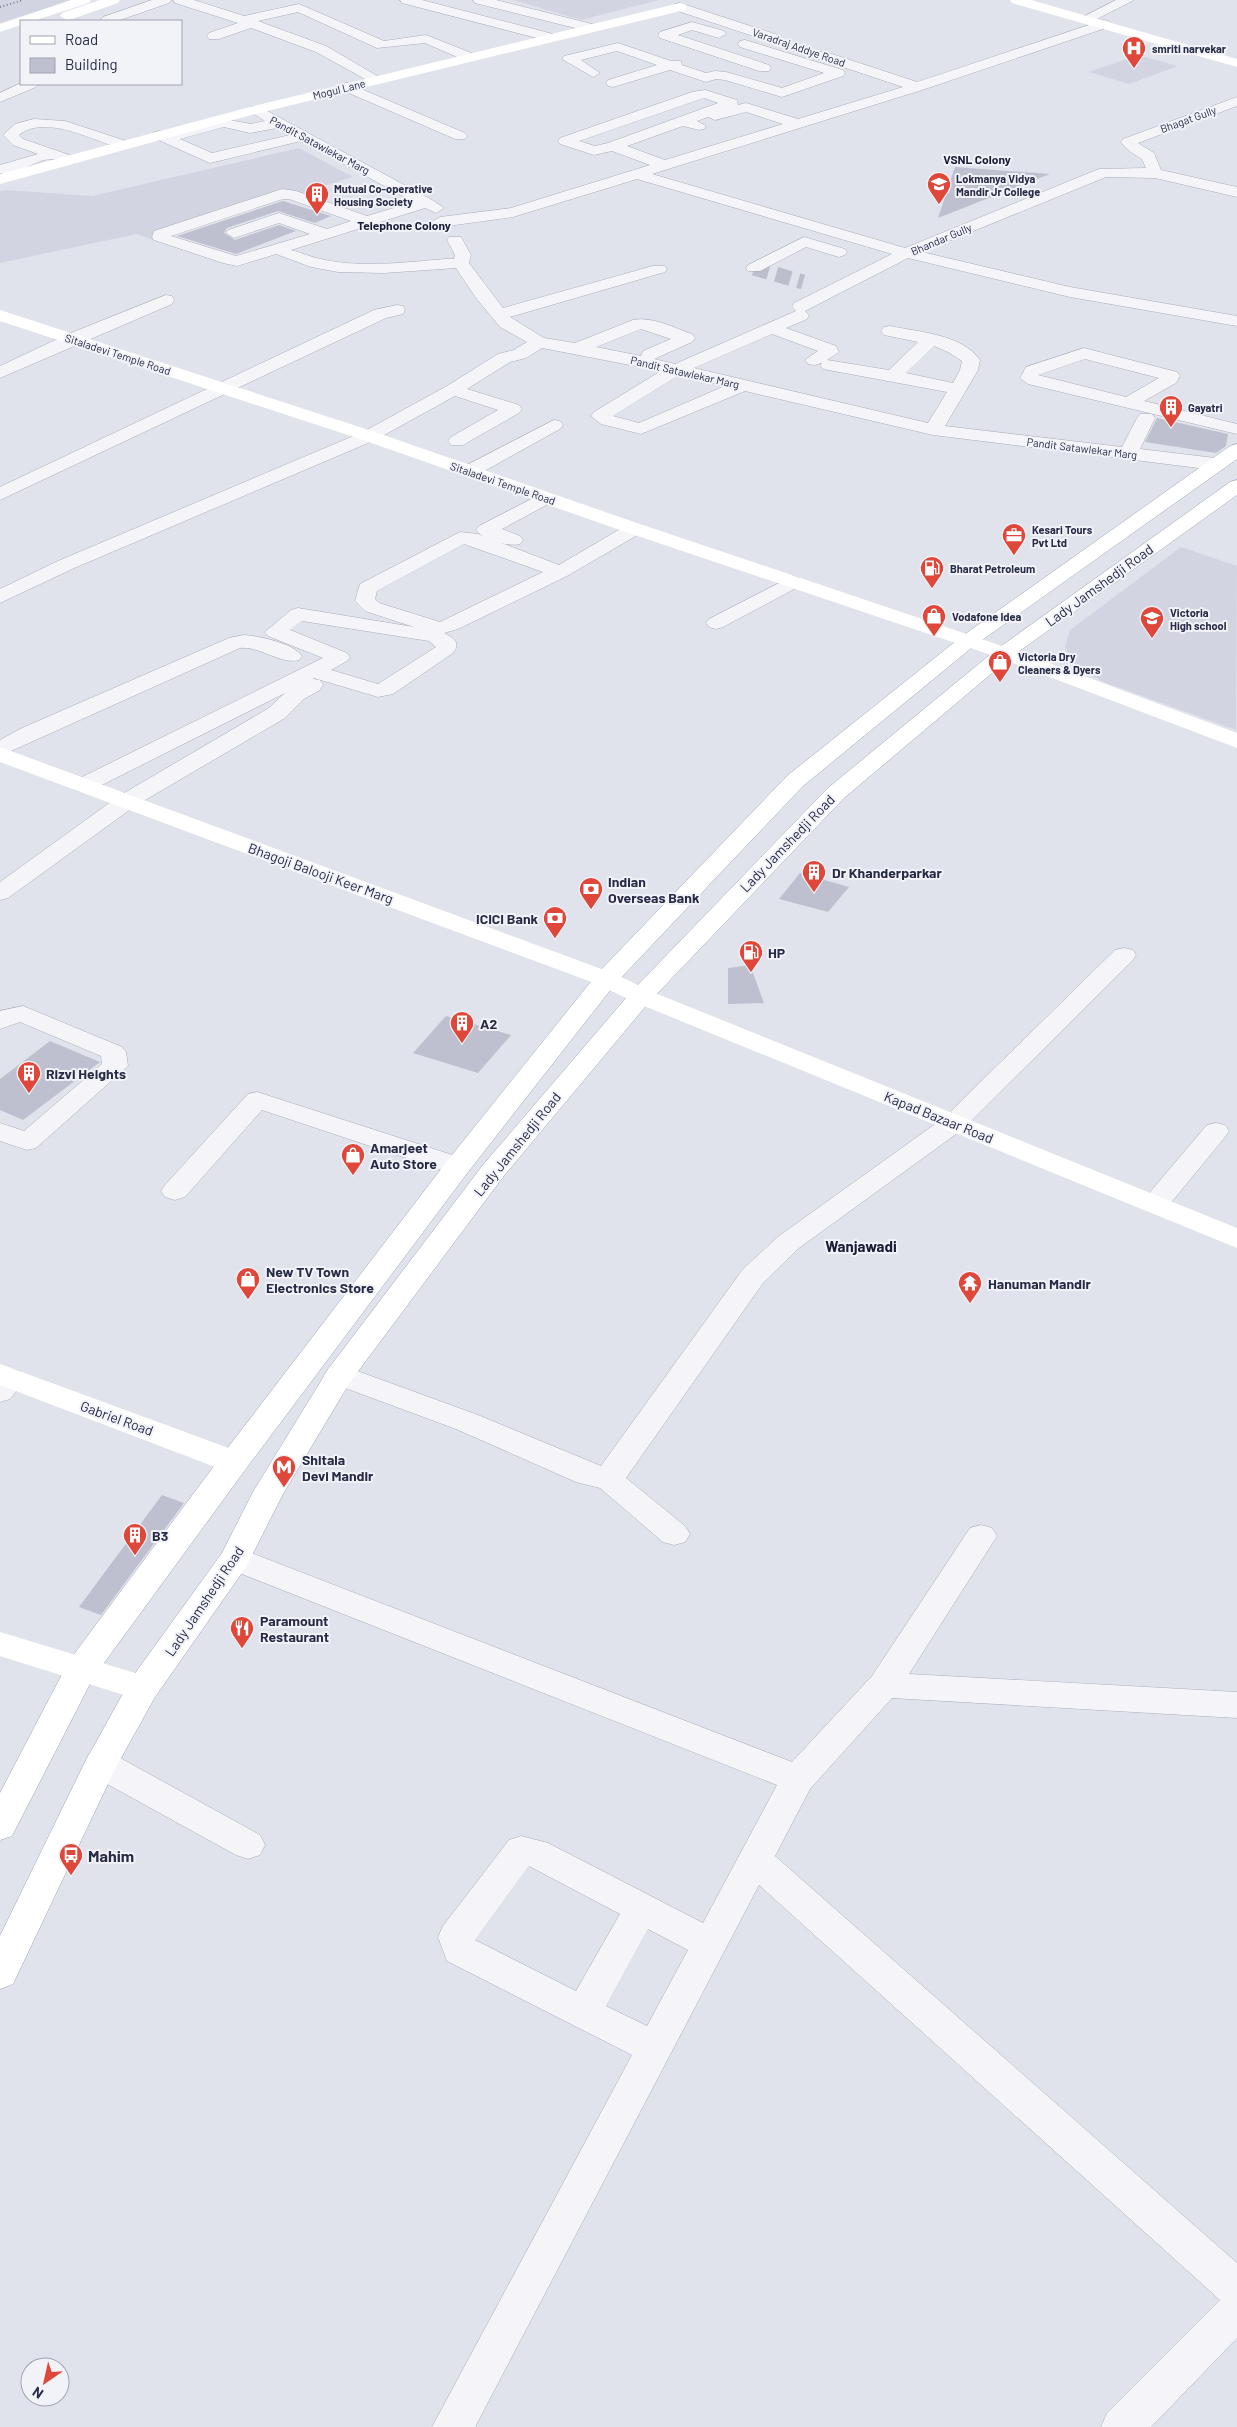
<svg xmlns="http://www.w3.org/2000/svg" width="1237" height="2427" font-family="Barlow,sans-serif">
<style>
.built{fill:#d2d5e1}
.building{fill:#bec0cf}
.lines{fill:none;stroke-linecap:round;stroke-linejoin:round}
.street-tunnel{stroke:#bcbecb;stroke-width:15;stroke-dasharray:15 8;stroke-linecap:butt}
.street-casing{stroke:#a9acba;stroke-width:1}
.primary-casing{stroke:#9fa3b9;stroke-width:1}
.street{fill:#f5f5f9;fill-rule:evenodd}
.secondary{fill:#fff;fill-rule:evenodd}
.primary{fill:#fff;fill-rule:evenodd}
.rail{stroke:#797d97;stroke-width:2;stroke-dasharray:1 2.5;stroke-linecap:butt}
.labels{text-anchor:middle;dominant-baseline:central;stroke-width:4;stroke-linejoin:round;paint-order:stroke}
.far-street-label{font-size:11px;fill:#272b46;stroke:#f1f3f9}
.far-poi-label{font-size:11px;font-weight:bold;fill:#272b46;stroke:#f1f3f9;text-anchor:start}
.far-neighbourhood-label{font-size:12px;font-weight:bold;fill:#1a1d36;stroke:#f1f3f9}
.street-label{font-size:14px;fill:#272b46;stroke:#f1f3f9}
.poi-label{font-size:14px;font-weight:bold;fill:#272b46;stroke:#f1f3f9;text-anchor:start}
.neighbourhood-label{font-size:15px;font-weight:bold;fill:#1a1d36;stroke:#f1f3f9}
.near-poi-label{font-size:16px;font-weight:bold;fill:#272b46;stroke:#f1f3f9;text-anchor:start}
</style>
<rect width="100%" height="100%" fill="#e1e3ec"/>
<g class="built">
<polygon points="0,0 74,0 0,23"/>
<polygon points="513,0 659,0 581,20"/>
<polygon points="1138,55 1178,66 1129,84 1089,72"/>
<polygon points="299,148 353,177 153,240 137,234 0,263 0,191 6,190 92,196"/>
<polygon points="1181,547 1237,566 1236,730 1101,681 1073,664 1065,647 1070,630"/>
</g>
<g class="building">
<polygon points="955,167 1050,174 938,218"/>
<polygon points="283,201 331,216 315,223 278,211 227,228 224,233 235,240 279,225 296,231 236,254 177,236"/>
<polygon points="1157,418 1228,434 1226,446 1216,453 1145,442"/>
<polygon points="800,873 849,887 828,912 779,899"/>
<polygon points="750,965 764,1003 728,1004 728,968"/>
<polygon points="446,1016 511,1035 478,1073 413,1053"/>
<polygon points="50,1041 100,1062 23,1120 0,1110 0,1079"/>
<polygon points="162,1495 184,1503 101,1615 79,1607"/>
</g>
<g class="lines">
<polyline class="street-tunnel" points="754,268 803,282"/>
<g class="street-casing">
<g id="street">
<polygon points="152,0 171,0 169,3 117,21 101,20 103,17"/>
<polygon points="173,0 194,0 244,16 299,4 384,41 426,35 474,54 476,57 474,60 464,60 425,43 377,48 298,12 258,21 326,46 379,77 381,80 379,83 374,84 316,52 251,28 219,39 209,39 207,36 209,33 238,23 175,3"/>
<polygon points="400,0 422,0 553,34 555,37 548,41 402,3"/>
<polygon points="473,0 496,0 596,25 598,28 591,32 475,3"/>
<polygon points="1116,0 1134,0 1091,22 1086,23 1079,19"/>
<polygon points="680,3 778,35 780,38 778,41 768,41 675,10 673,7 675,4"/>
<path d="M1104 20 1109 21 1111 24 1109 27 922 90 652 174 905 248 1099 169 1146 168 1142 159C1134 154 1126 150 1121 142L1123 139 1237 97V106L1138 143 1154 153 1161 170 1237 187V197L1155 178 1106 177 922 252 1070 287 1237 316V326L1070 297 908 258 805 311 809 315 807 319 786 328 836 346 839 352 827 360 889 370 918 342 884 335 881 331 884 327 890 326C918 332 962 334 980 360L978 370 945 426 1122 447 1137 418 1140 414H1152L1155 418 1140 449 1215 458 1222 460 1224 464 1222 468 1215 470 933 435 745 391 641 434 601 424 591 416 594 412 661 371 542 348 526 358 510 362 467 389 519 405 522 409 519 413 463 445H451L448 441 451 437 498 410 455 396 375 440 72 569 0 603V589L58 561 363 432 447 386 498 354 514 350 527 342 500 327 476 298 456 268 384 273 338 272 311 267 276 254 237 266 223 263 154 240 152 237 154 231 282 189 296 191 367 216 414 202 301 141 210 163 154 138 152 135 154 132 159 131 167 133 224 119 251 124 265 121 248 110 250 107H260L432 200 444 208 436 213 425 208 291 250C302 253 313 258 325 260 364 268 407 262 446 259H454L455 255 447 240 449 237H461L471 255 469 263 503 308 653 266H665L667 269 665 272 510 317 544 338 575 343 633 320C652 316 674 328 692 334L695 338 692 342 654 359 675 364 796 311 792 307 794 303 892 254 637 179 513 217 440 227 432 222 440 217 511 208 650 165 612 151 594 155 560 144 558 141 560 138 692 92 705 90 737 100 738 105 746 103 798 119 903 87 816 58 814 55 816 52H826L917 82ZM704 98 718 103 608 143 595 146 579 141ZM746 112 783 124 665 160 627 146 683 126 699 130 704 129 706 126 697 121 708 117 715 120ZM224 127 250 133 277 128 290 135 212 153 180 139ZM283 199H289L351 221 327 229 279 213 228 230 226 233 234 238 279 223 310 234 236 256 171 236ZM641 329 671 339 643 351 641 356 596 347ZM772 334 818 351 805 360 808 364 814 365 822 363 820 365 823 369 947 392 928 423 694 368ZM934 346 948 352 962 361 960 370 953 383 906 373ZM679 375 725 386 639 423 613 416Z"/>
<polygon points="692,22 724,31 726,34 719,38 692,30 678,35 769,65 771,68 769,71 759,71 660,38 658,35 660,32"/>
<polygon points="745,40 843,70 845,73 843,76 782,97 725,80 716,79 706,82 670,70 613,87 608,86 606,83 608,80 657,65 617,51 581,60 600,73 593,77 562,59 564,56 618,43 671,61 681,61 682,65 706,73 715,71 726,72 782,88 824,73 740,47 738,44 740,41"/>
<polygon points="21,83 38,84 36,87 0,102 0,93"/>
<polygon points="347,83 465,133 467,136 465,139 455,139 342,90 340,87 342,84"/>
<path d="M34 119 65 121 129 142 131 145 124 149C95 142 46 113 19 135L23 139 75 157 78 160 75 163C66 165 61 160 53 159 36 158 17 177 0 173V165L38 154 13 145 3 135 15 124Z"/>
<polygon points="804,237 845,249 847,252 845,255 839,257 806,247 760,271 748,271 746,268 748,265"/>
<polygon points="166,295 172,296 174,300 172,304 0,378 0,366 66,335"/>
<polygon points="397,305 403,306 405,310 403,314 386,318 0,500 0,487 374,310"/>
<path d="M1084 348 1177 372 1180 376 1176 383 1144 401 1237 424V434L1028 384 1020 378 1026 367ZM1085 359 1159 378 1126 397 1038 375Z"/>
<polygon points="554,420 560,421 563,425 560,429 477,475 463,475 461,471 463,467"/>
<path d="M545 492 552 494 555 498 552 502 502 529 520 536 523 540 520 544C509 547 483 540 476 530L479 526Z"/>
<path d="M634 523 641 525 644 529 641 533 567 576 458 629 444 633C454 638 461 643 453 653L393 694 378 697 314 678 313 679 320 680 323 685 320 690 304 699 285 718 135 806 8 898 0 900V882L119 796 269 708 285 693 92 790 84 792 76 790 73 785 76 780 323 658 268 636 265 632 291 610 298 608 414 627 365 611 355 601 360 584 460 532 478 534 559 565 627 525ZM464 544 543 572 440 622 379 603 375 599 377 591ZM302 621 429 641 436 647 378 684 331 670 347 661 350 657 347 653 290 630Z"/>
<polygon points="793,576 800,578 803,582 800,586 723,627 716,629 709,627 706,623 709,619"/>
<path d="M244 635C259 636 293 643 302 656L299 660C280 665 261 646 240 648L0 756V740L22 728 229 638Z"/>
<polygon points="1124,948 1133,950 1136,955 1133,960 963,1129 799,1248 763,1283 626,1478 685,1526 690,1534 685,1542 674,1545 663,1542 600,1488 576,1482 456,1429 329,1382 324,1375 329,1368 339,1365 349,1368 478,1415 601,1466 743,1269 779,1236 945,1117 1115,950"/>
<polygon points="23,1006 122,1047 126,1052 128,1066 36,1148 27,1150 0,1141 0,1123 24,1131 102,1064 101,1056 20,1022 0,1029 0,1011"/>
<polygon points="257,1092 468,1160 471,1166 468,1172 458,1174 448,1172 262,1110 185,1197 175,1200 165,1197 161,1191 165,1185 248,1094"/>
<polygon points="1216,1123 1225,1125 1229,1131 1225,1137 1165,1210 1155,1213 1145,1210 1141,1204 1145,1198 1207,1125"/>
<polygon points="11,1369 21,1372 26,1379 10,1399 0,1402 0,1373"/>
<path d="M981 1525 992 1528 997 1536 909 1674 1237 1692V1718L892 1698 810 1789 775 1856 1237 2263V2338L1151 2427H1101L1107 2413 1220 2300 759 1885 475 2427H432L632 2055 447 1961 438 1937 443 1926 509 1840 521 1836 548 1843 703 1923 777 1785 224 1567 219 1559 224 1551 235 1547 246 1551 792 1762 872 1676 970 1528ZM529 1866 620 1914 576 1991 475 1940ZM648 1929 688 1950 647 2026 606 2006Z"/>
<polygon points="101,1750 113,1754 260,1835 265,1845 260,1855 248,1859 236,1855 89,1774 84,1764 89,1754"/>
</g>
</g>
<g class="primary-casing">
<g id="primary">
<polygon points="1237,444 1237,459 975,645 803,786 615,984 468,1172 245,1470 93,1678 12,1836 0,1840 0,1793 69,1661 223,1454 448,1160 597,974 787,776 961,637 1230,446"/>
<polygon points="1237,480 1237,495 1011,657 844,798 650,1001 503,1177 350,1382 283,1494 246,1567 155,1697 116,1767 13,1984 0,1989 0,1936 84,1764 131,1679 222,1553 253,1492 329,1368 483,1165 632,991 828,788 997,649 1230,482"/>
</g>
</g>
<use href="#street" class="street"/>
<g class="secondary">
<polygon points="71,0 91,0 89,3 33,21 21,21 21,25 0,32 0,24"/>
<polygon points="100,0 120,0 118,3 72,19 67,20 60,16 62,13"/>
<polygon points="1010,0 1031,0 1237,59 1237,67 1012,3"/>
<polygon points="680,3 685,4 687,7 685,10 259,113 0,184 0,174 250,107"/>
<polygon points="0,310 375,432 634,522 1011,649 1237,733 1237,748 997,657 620,530 363,440 0,321"/>
<polygon points="0,747 615,974 650,991 1237,1228 1237,1248 632,1001 597,984 0,762"/>
<polygon points="0,1364 245,1454 249,1462 245,1470 234,1473 223,1470 0,1385"/>
<polygon points="0,1632 155,1679 160,1688 155,1697 143,1701 0,1656"/>
</g>
<use href="#primary" class="primary"/>
<polyline class="rail" points="0,7 23,0"/>
</g>
<defs>
<g id="hospital-pin" transform="scale(1.25)"><path d="M0 17L-7.5 6A9.5 9.5 0 1 1 7.5 6Z" fill="#de4739" stroke="#f1f3f9"/><path d="M-5-5h3v3.5h4V-5h3V5h-3V1.5h-4V5h-3Z" fill="#fff"/></g>
<g id="university-pin" transform="scale(1.25)"><path d="M0 17L-7.5 6A9.5 9.5 0 1 1 7.5 6Z" fill="#de4739" stroke="#f1f3f9"/><path d="M0-5L7-2L0 1L-7-2ZM-4 1L0 2.5L4 1V4Q0 6-4 4Z" fill="#fff"/></g>
<g id="building-pin" transform="scale(1.25)"><path d="M0 17L-7.5 6A9.5 9.5 0 1 1 7.5 6Z" fill="#de4739" stroke="#f1f3f9"/><path d="M-4-6H4V6H1V3H-1V6H-4ZM-2.5-4.3h1.7v1.8h-1.7ZM.8-4.3h1.7v1.8H.8ZM-2.5-1h1.7V.8h-1.7ZM.8-1h1.7V.8H.8Z" fill="#fff"/></g>
<g id="office-pin" transform="scale(1.25)"><path d="M0 17L-7.5 6A9.5 9.5 0 1 1 7.5 6Z" fill="#de4739" stroke="#f1f3f9"/><path d="M-6-3h4V-5.5h4V-3h4V5H-6ZM-1-4.5V-3h2v-1.5ZM-6 0V1H6V0Z" fill="#fff"/></g>
<g id="fuel-pin" transform="scale(1.25)"><path d="M0 17L-7.5 6A9.5 9.5 0 1 1 7.5 6Z" fill="#de4739" stroke="#f1f3f9"/><path d="M-5.5-6h7V0h2V4h1.3V-2.5L3-4.5l.8-.8L6-3V5H2.5V1h-1V6h-7ZM-4.2-4.7v3.2H.2V-4.7Z" fill="#fff"/></g>
<g id="shop-pin" transform="scale(1.25)"><path d="M0 17L-7.5 6A9.5 9.5 0 1 1 7.5 6Z" fill="#de4739" stroke="#f1f3f9"/><path d="M-5-2.5h2.3a2.7 3.5 0 0 1 5.4 0H5L5.5 6h-11ZM-1.5-2.5h3a1.5 2.3 0 0 0-3 0Z" fill="#fff"/></g>
<g id="school-pin" transform="scale(1.25)"><path d="M0 17L-7.5 6A9.5 9.5 0 1 1 7.5 6Z" fill="#de4739" stroke="#f1f3f9"/><path d="M0-5L7-2L0 1L-7-2ZM-4 1L0 2.5L4 1V4Q0 6-4 4Z" fill="#fff"/></g>
<g id="bank-pin" transform="scale(1.25)"><path d="M0 17L-7.5 6A9.5 9.5 0 1 1 7.5 6Z" fill="#de4739" stroke="#f1f3f9"/><path d="M-6-4H6V4H-6ZM0-2.3a2.3 2.3 0 1 0 0 4.6a2.3 2.3 0 1 0 0-4.6Z" fill="#fff"/></g>
<g id="temple-pin" transform="scale(1.25)"><path d="M0 17L-7.5 6A9.5 9.5 0 1 1 7.5 6Z" fill="#de4739" stroke="#f1f3f9"/><path d="M0-6L5-2H3V0L6.5 2.5H4V6H1.5V3h-3V6H-4V2.5H-6.5L-3 0V-2H-5Z" fill="#fff"/></g>
<g id="metro-pin" transform="scale(1.25)"><path d="M0 17L-7.5 6A9.5 9.5 0 1 1 7.5 6Z" fill="#de4739" stroke="#f1f3f9"/><path d="M-5.5 5V-5H-3L0 0L3-5H5.5V5H3V-.5L0 4L-3-.5V5Z" fill="#fff"/></g>
<g id="restaurant-pin" transform="scale(1.25)"><path d="M0 17L-7.5 6A9.5 9.5 0 1 1 7.5 6Z" fill="#de4739" stroke="#f1f3f9"/><path d="M-5-6h1v4h1v-4h1v4h1v-4h1v5L-1.5 .5V6h-2V.5L-5-1ZM5-6V6H3V1.5H1.5Q1.5-4 5-6Z" fill="#fff"/></g>
<g id="bus-pin" transform="scale(1.25)"><path d="M0 17L-7.5 6A9.5 9.5 0 1 1 7.5 6Z" fill="#de4739" stroke="#f1f3f9"/><path d="M-5-6H5V4H4V6H2V4H-2V6H-4V4H-5ZM-3.5-4V0h7V-4ZM-3.5 1.2v1.5H-2V1.2ZM2 1.2v1.5H3.5V1.2Z" fill="#fff"/></g>
</defs>
<g fill-rule="evenodd">
<use href="#hospital-pin" x="1134" y="48"/>
<use href="#university-pin" x="939" y="184"/>
<use href="#building-pin" x="317" y="194"/>
<use href="#building-pin" x="1171" y="407"/>
<use href="#office-pin" x="1014" y="535"/>
<use href="#fuel-pin" x="932" y="568"/>
<use href="#shop-pin" x="934" y="616"/>
<use href="#school-pin" x="1152" y="618"/>
<use href="#shop-pin" x="1000" y="662"/>
<use href="#building-pin" x="814" y="872"/>
<use href="#bank-pin" x="591" y="889"/>
<use href="#bank-pin" x="555" y="918"/>
<use href="#fuel-pin" x="751" y="952"/>
<use href="#building-pin" x="462" y="1023"/>
<use href="#building-pin" x="29" y="1073"/>
<use href="#shop-pin" x="353" y="1155"/>
<use href="#shop-pin" x="248" y="1279"/>
<use href="#temple-pin" x="970" y="1283"/>
<use href="#metro-pin" x="284" y="1467"/>
<use href="#building-pin" x="135" y="1535"/>
<use href="#restaurant-pin" x="242" y="1628"/>
<use href="#bus-pin" x="71" y="1855"/>
</g>
<g class="labels">
<g class="far-street-label">
<text transform="translate(799 47) rotate(19)">Varadraj Addye Road</text>
<text transform="translate(339 89) rotate(-14)">Mogul Lane</text>
<text transform="translate(1188 119) rotate(-20)">Bhagat Gully</text>
<text transform="translate(320 145) rotate(28)">Pandit Satawlekar Marg</text>
<text transform="translate(941 239) rotate(-23)">Bhandar Gully</text>
<text transform="translate(118 354) rotate(18)">Sitaladevi Temple Road</text>
<text transform="translate(685 372) rotate(13)">Pandit Satawlekar Marg</text>
<text transform="translate(1082 448) rotate(7)">Pandit Satawlekar Marg</text>
<text transform="translate(503 483) rotate(19)">Sitaladevi Temple Road</text>
</g>
<g class="far-poi-label">
<text x="1152" y="48">smriti narvekar</text>
<text x="956" y="178">Lokmanya Vidya<tspan x="956" dy="13">Mandir Jr College</tspan></text>
<text x="334" y="188">Mutual Co-operative<tspan x="334" dy="13">Housing Society</tspan></text>
<text x="1188" y="407">Gayatri</text>
<text x="1032" y="529">Kesari Tours<tspan x="1032" dy="13">Pvt Ltd</tspan></text>
<text x="950" y="568">Bharat Petroleum</text>
<text x="1170" y="612">Victoria<tspan x="1170" dy="13">High school</tspan></text>
<text x="952" y="616">Vodafone Idea</text>
<text x="1018" y="656">Victoria Dry<tspan x="1018" dy="13">Cleaners &amp; Dyers</tspan></text>
</g>
<g class="far-neighbourhood-label">
<text x="977" y="159">VSNL Colony</text>
<text x="404" y="225">Telephone Colony</text>
</g>
<g class="street-label">
<text transform="translate(1099 585) rotate(-36)">Lady Jamshedji Road</text>
<text transform="translate(787 843) rotate(-46)">Lady Jamshedji Road</text>
<text transform="translate(321 873) rotate(20)">Bhagoji Balooji Keer Marg</text>
<text transform="translate(939 1117) rotate(22)">Kapad Bazaar Road</text>
<text transform="translate(517 1144) rotate(-51)">Lady Jamshedji Road</text>
<text transform="translate(117 1418) rotate(20)">Gabriel Road</text>
<text transform="translate(204 1601) rotate(-56)">Lady Jamshedji Road</text>
</g>
<g class="poi-label">
<text x="832" y="872">Dr Khanderparkar</text>
<text x="608" y="881">Indian<tspan x="608" dy="16">Overseas Bank</tspan></text>
<text x="538" y="918" text-anchor="end">ICICI Bank</text>
<text x="768" y="952">HP</text>
<text x="480" y="1023">A2</text>
<text x="46" y="1073">Rizvi Heights</text>
<text x="370" y="1147">Amarjeet<tspan x="370" dy="16">Auto Store</tspan></text>
<text x="266" y="1271">New TV Town<tspan x="266" dy="16">Electronics Store</tspan></text>
<text x="988" y="1283">Hanuman Mandir</text>
<text x="302" y="1459">Shitala<tspan x="302" dy="16">Devi Mandir</tspan></text>
<text x="152" y="1535">B3</text>
<text x="260" y="1620">Paramount<tspan x="260" dy="16">Restaurant</tspan></text>
</g>
<g class="neighbourhood-label">
<text x="861" y="1246">Wanjawadi</text>
</g>
<g class="near-poi-label">
<text x="88" y="1855">Mahim</text>
</g>
</g>
<rect x="20" y="20" width="162" height="65" fill="#f1f3f9" stroke="#a0a3b1"/>
<rect x="30" y="36" width="25" height="8" fill="#ffffff" stroke="#a0a3b1"/>
<text x="65" y="45" font-size="15" fill="#272b46">Road</text>
<rect x="30" y="58" width="25" height="15" fill="#bec0cf" stroke="#a0a3b1"/>
<text x="65" y="70" font-size="15" fill="#272b46">Building</text>
<g transform="translate(45 2382) rotate(214)"><circle r="24" fill="#f1f3f9" stroke="#a0a3b1"/>
<path d="M0-4L9 19L0 12L-9 19Z" fill="#de4739"/>
<text y="-8" font-size="14" font-weight="bold" text-anchor="middle" fill="#272b46">N</text>
</g>
</svg>
